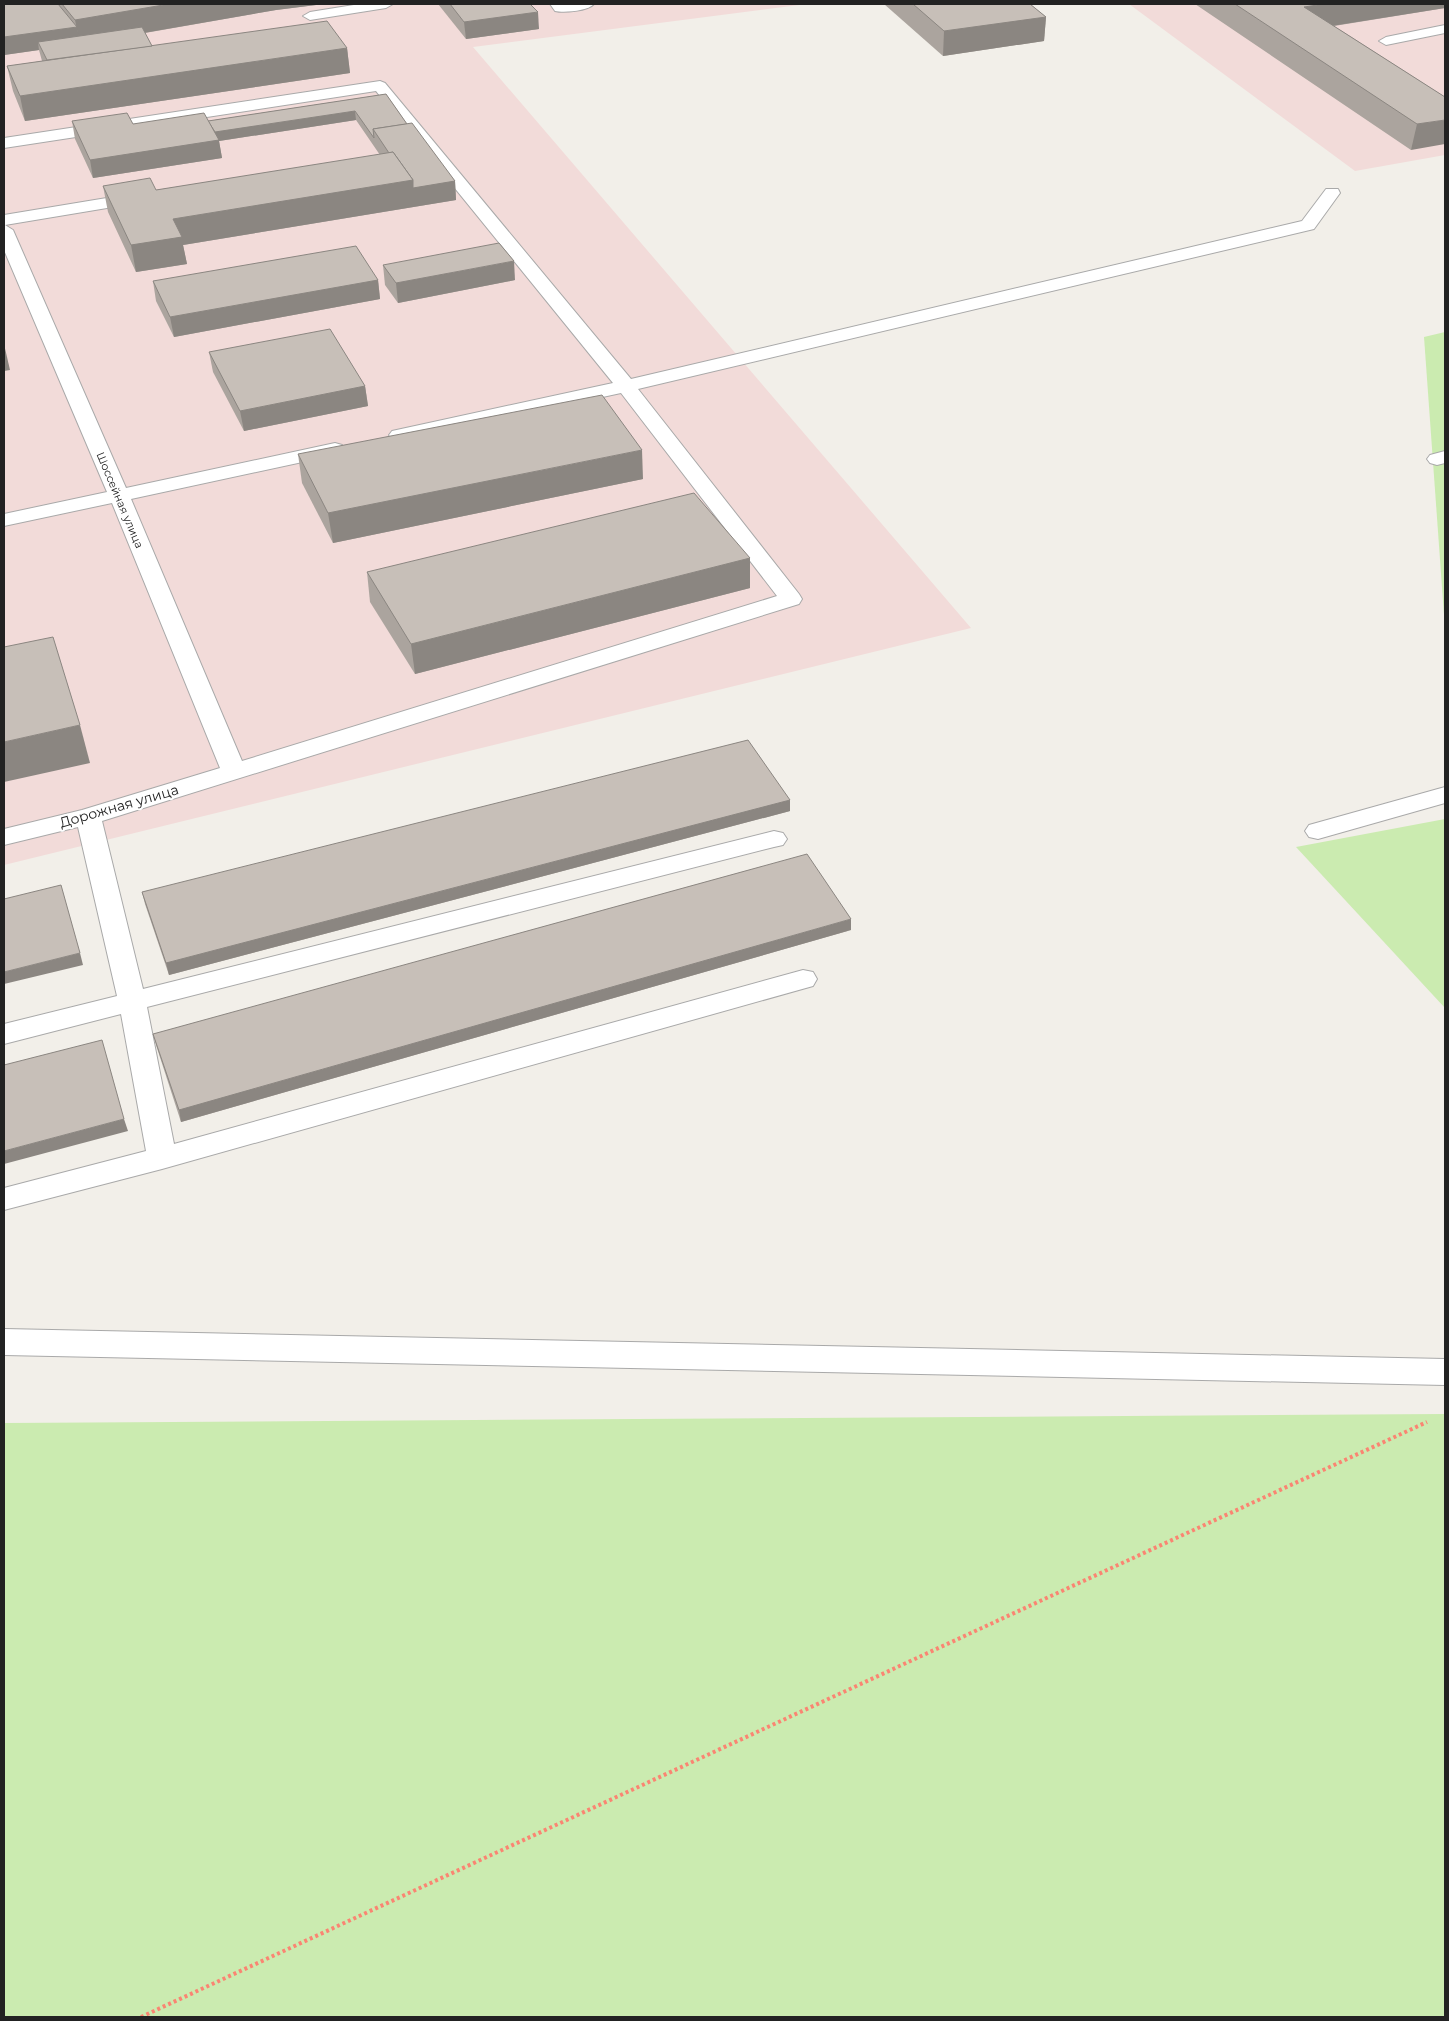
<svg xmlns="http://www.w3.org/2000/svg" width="1449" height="2021" font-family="Montserrat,sans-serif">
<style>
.commercial{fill:#f2dbd9}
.grass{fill:#cbebb0}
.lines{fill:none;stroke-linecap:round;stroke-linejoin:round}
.minor-casing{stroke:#a9a9a9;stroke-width:2}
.path{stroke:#fa8572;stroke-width:4;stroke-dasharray:3 3;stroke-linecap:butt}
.minor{fill:#fff;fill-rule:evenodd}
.wall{fill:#aba49e}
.shaded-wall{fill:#8b8681}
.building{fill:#c7bfb8;stroke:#8b8681}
.labels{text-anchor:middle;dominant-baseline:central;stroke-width:4;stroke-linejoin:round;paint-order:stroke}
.far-street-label{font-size:11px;fill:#222;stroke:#fff}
.street-label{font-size:14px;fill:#222;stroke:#fff}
</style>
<rect width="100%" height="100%" fill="#f2efe9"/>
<g class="commercial">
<polygon points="4,4 807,4 473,47 971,628 4,865"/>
<polygon points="1129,4 1445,4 1445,155 1355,171"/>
</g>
<g class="grass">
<polygon points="1445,332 1445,629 1424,337"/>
<polygon points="1445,819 1445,1008 1296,847"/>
<polygon points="1445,1414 1445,2017 4,2017 4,1423"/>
</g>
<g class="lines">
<g class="minor-casing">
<g id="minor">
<polygon points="360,4 393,4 386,8 310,20 303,16 310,12"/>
<path d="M550 4H594C588 11 564 13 555 11Z"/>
<polygon points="1445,25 1445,33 1386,45 1379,41 1386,37"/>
<polygon points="380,81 385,83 631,379 1302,221 1326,189 1338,189 1340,193 1314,229 638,389 799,594 802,599 799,604 102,821 143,989 774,831 783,833 787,839 783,845 774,847 147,1007 174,1144 803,970 813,972 817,979 813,986 162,1169 4,1210 4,1188 146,1151 121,1014 4,1044 4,1024 117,996 78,827 4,845 4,829 82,810 220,768 112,503 4,526 4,514 107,492 4,250 4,215 143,192 149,193 151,197 149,201 5,225 13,230 126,488 335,443 342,445 345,449 342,453 335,455 131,499 242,761 777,596 621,393 399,441 392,439 389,435 392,431 613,383 376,91 4,148 4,138"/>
<polygon points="1445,451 1445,463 1437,465 1430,463 1427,459 1430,455"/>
<polygon points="1445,787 1445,803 1318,839 1309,837 1305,831 1309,825"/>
<polygon points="4,1329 1445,1359 1445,1385 4,1355"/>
</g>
</g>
<polyline class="path" points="141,2017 1427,1422"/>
<use href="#minor" class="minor"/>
</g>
<g class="wall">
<polygon points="4,4 324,4 276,10 145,33 152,46 347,48 350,73 25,121 13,91 7,66 42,61 39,50 4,55"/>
<polygon points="438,4 530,4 539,29 466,39"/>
<polygon points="884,4 1030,4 1046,17 1044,41 943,56"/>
<polygon points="1195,4 1445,4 1445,8 1334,26 1445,97 1411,150"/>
<polygon points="386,94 407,124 455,181 456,200 183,245 187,264 136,272 108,212 103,186 156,190 380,155 356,120 219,141 222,158 93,178 75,139 72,121 133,124 208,121"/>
<polygon points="383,265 515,280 398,303 385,285"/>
<polygon points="378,280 380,299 174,337 156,301 153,281"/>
<polygon points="209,352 365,386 368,406 244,431 213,372"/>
<polygon points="298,454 643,479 333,543 302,483"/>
<polygon points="750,558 750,588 415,674 370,602 367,572"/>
<polygon points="790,800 790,811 169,975 145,904 142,892"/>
<polygon points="851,930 181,1122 156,1045 153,1034"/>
</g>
<g class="shaded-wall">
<polygon points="169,4 324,4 276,10 80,44 75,20"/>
<polygon points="1324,4 1445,4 1445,8 1300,31 1304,7"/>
<polygon points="538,12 539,29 466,39 464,22"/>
<polygon points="1046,17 1044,41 943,56 944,31"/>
<polygon points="77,27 80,44 38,42 39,50 4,55 4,37"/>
<polygon points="347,48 350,73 25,121 20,96"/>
<polygon points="355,111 356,120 219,141 222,158 93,178 90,160 211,132"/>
<polygon points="1445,120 1445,144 1411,150 1417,124"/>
<polygon points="413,180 455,181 456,200 183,245 187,264 136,272 131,245 173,219"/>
<polygon points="514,261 515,280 398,303 396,283"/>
<polygon points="378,280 380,299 174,337 170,317"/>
<polygon points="4,344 10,370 4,371"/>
<polygon points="365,386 368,406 244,431 240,411"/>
<polygon points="642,450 643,479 333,543 328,513"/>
<polygon points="750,558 750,588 415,674 411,644"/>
<polygon points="80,725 90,763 4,782 4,742"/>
<polygon points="790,800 790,811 169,975 166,963"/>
<polygon points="851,919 851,930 181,1122 179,1110"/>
<polygon points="80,953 83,965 4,984 4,972"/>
<polygon points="124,1119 128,1131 4,1164 4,1151"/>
</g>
<g class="building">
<polygon points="4,4 58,4 77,27 4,37"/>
<polygon points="62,4 169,4 75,20"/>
<polygon points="450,4 530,4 538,12 464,22"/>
<polygon points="913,4 1030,4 1046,17 944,31"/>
<polygon points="1235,4 1324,4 1304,7 1445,97 1445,120 1417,124"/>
<polygon points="327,21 347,48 20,96 7,66"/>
<polygon points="142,27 152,46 47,60 38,42"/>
<polygon points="386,94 407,124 373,129 374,138 355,111 215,132 208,121"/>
<polygon points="127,113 133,124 204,113 219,140 90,160 72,121"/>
<polygon points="412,123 455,181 413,188 413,180 393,152 389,153 373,129"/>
<polygon points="393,152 413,180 173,219 182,237 131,245 103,186 150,178 156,190"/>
<polygon points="499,243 514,261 396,283 383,265"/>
<polygon points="356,246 378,280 170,317 153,281"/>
<polygon points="330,329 365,386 240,411 209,352"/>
<polygon points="602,395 642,450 328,513 298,454"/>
<polygon points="694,493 750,558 411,644 367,572"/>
<polygon points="53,637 80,725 4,742 4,647"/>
<polygon points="748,740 790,800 166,963 142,892"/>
<polygon points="807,854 851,919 179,1110 153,1034"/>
<polygon points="61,885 80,953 4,972 4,899"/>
<polygon points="102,1040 124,1119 4,1151 4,1065"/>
</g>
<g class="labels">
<g class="far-street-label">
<text transform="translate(120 500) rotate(67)">Шоссейная улица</text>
</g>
<g class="street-label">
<text transform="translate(119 806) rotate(-16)">Дорожная улица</text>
</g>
</g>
<rect width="1449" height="2021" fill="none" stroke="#222222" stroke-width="10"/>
</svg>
